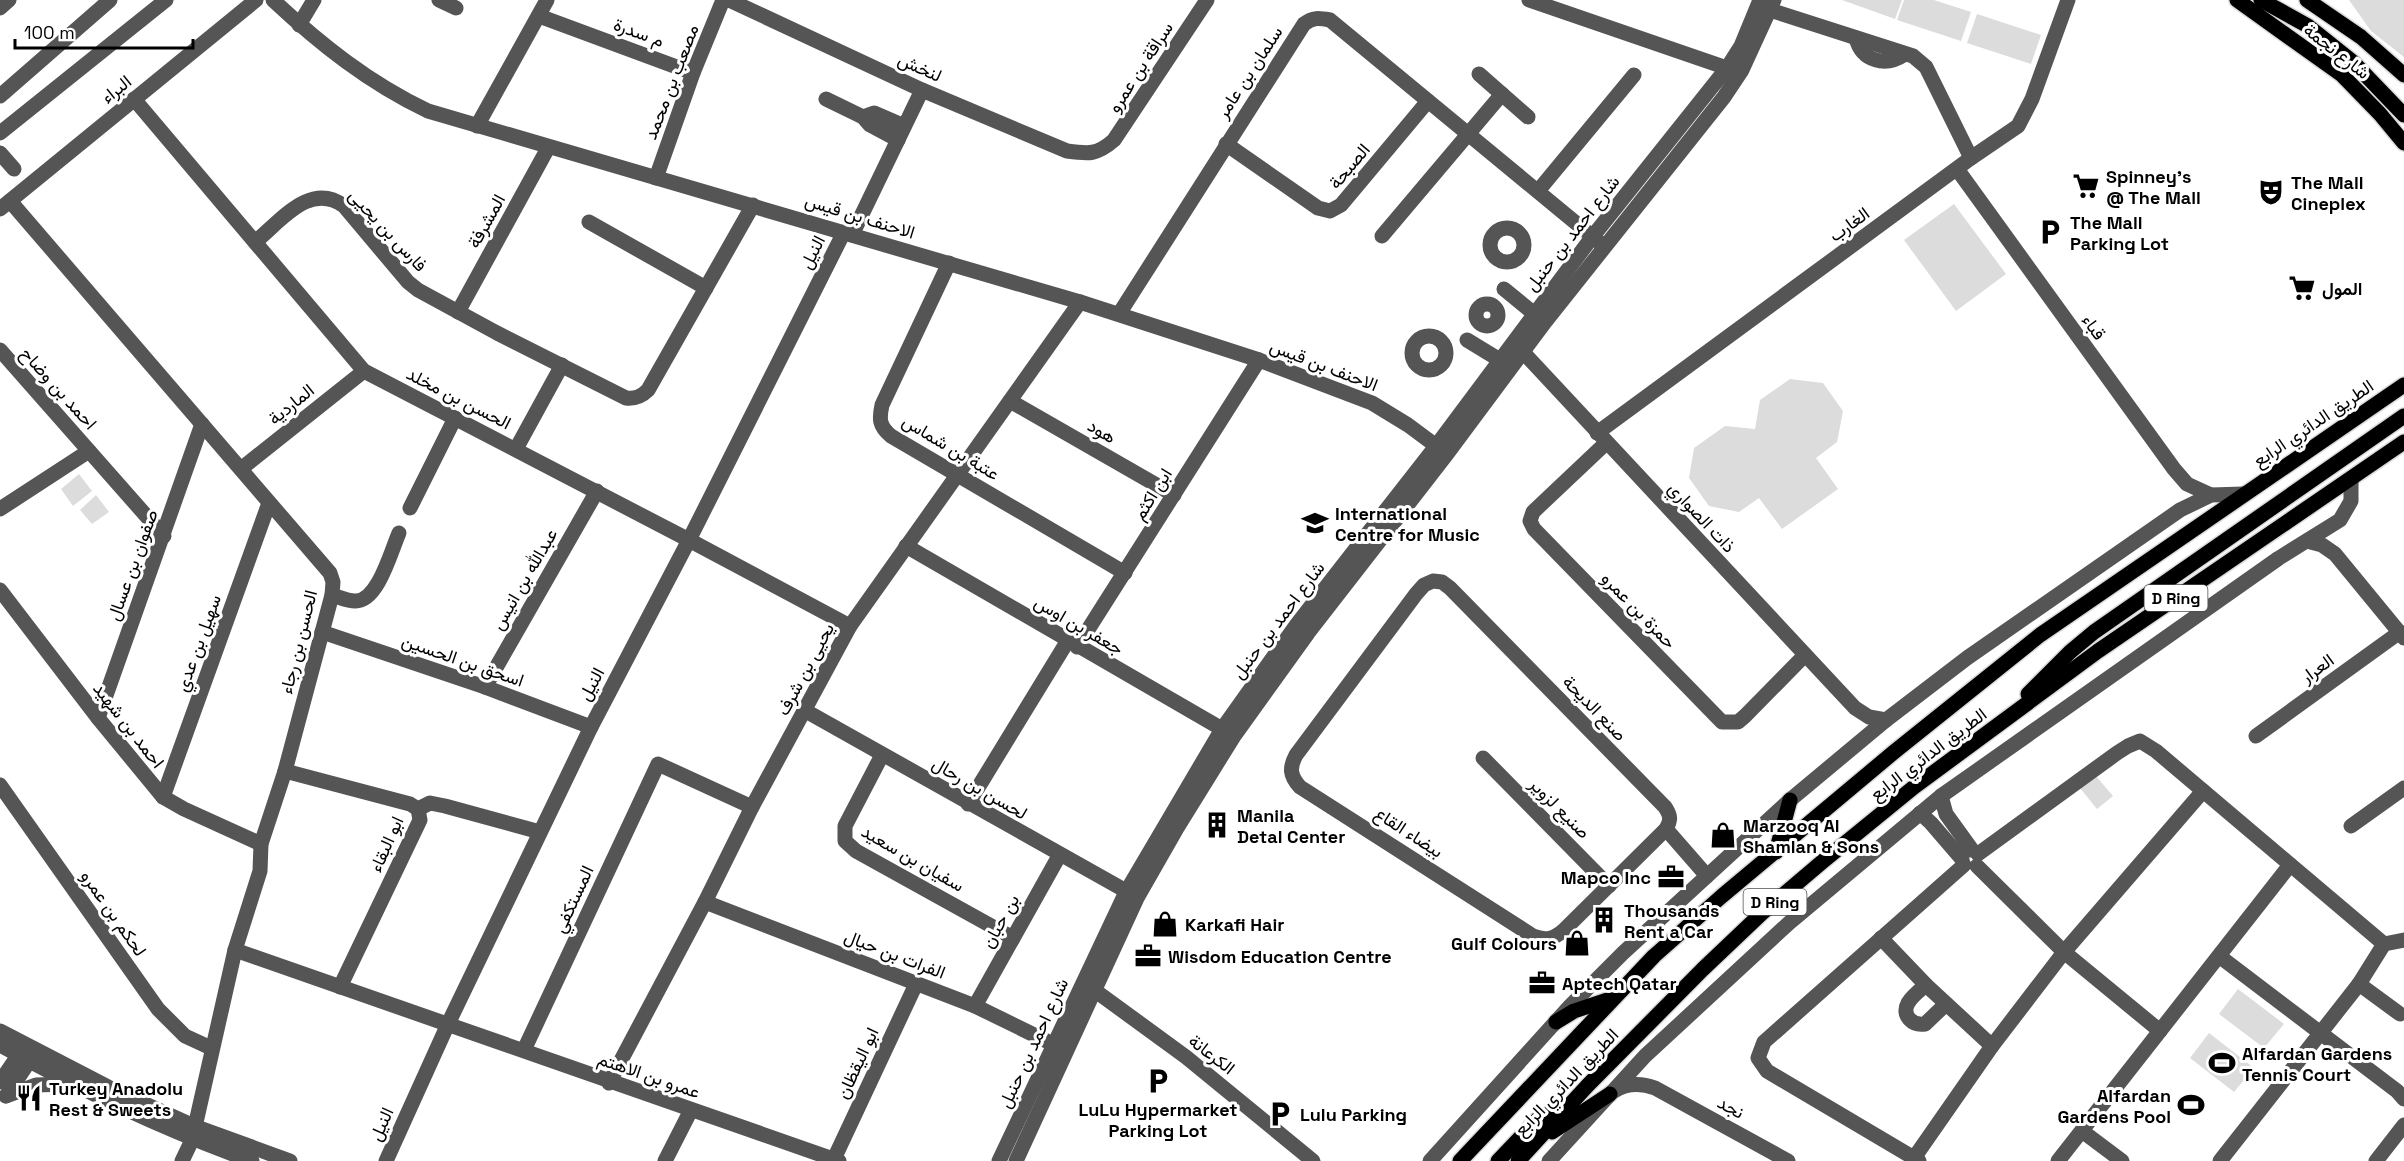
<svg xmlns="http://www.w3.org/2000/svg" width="2404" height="1161" font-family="'Space Grotesk',Vazirmatn,sans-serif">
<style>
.green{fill:#dcdcdc}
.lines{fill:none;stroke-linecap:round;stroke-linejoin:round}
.major-casing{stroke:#dbdbdb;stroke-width:18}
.minor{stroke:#555;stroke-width:15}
.major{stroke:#000;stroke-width:15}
.labels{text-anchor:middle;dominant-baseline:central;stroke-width:6;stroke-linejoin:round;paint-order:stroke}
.shield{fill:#fff;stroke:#4c4c4c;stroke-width:1.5}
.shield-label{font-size:16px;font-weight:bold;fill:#000}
.street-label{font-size:18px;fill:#000;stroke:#fff}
.poi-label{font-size:18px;font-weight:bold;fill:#000;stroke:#fff;text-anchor:start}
</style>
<rect width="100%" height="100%" fill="#fff"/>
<g class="green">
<polygon points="1842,0 1902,0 1895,19"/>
<polygon points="1904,0 1934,0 1971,12 1961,41 1897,20"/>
<polygon points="2349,0 2404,0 2404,57 2371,31"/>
<polygon points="1977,14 2041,35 2031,64 1967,43"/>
<polygon points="1954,204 2006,274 1956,311 1904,240"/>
<polygon points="1790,379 1823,383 1843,411 1837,442 1816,458 1838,489 1782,529 1759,498 1739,512 1709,506 1689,478 1694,448 1725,426 1755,429 1760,400"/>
<polygon points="79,474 92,491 73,506 61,489"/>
<polygon points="96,495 109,512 92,524 80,510"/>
<polygon points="2095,775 2113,796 2097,809 2080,788"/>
<polygon points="2238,989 2284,1024 2264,1048 2219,1014"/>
<polygon points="2209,1033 2254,1068 2234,1092 2190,1058"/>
</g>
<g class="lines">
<g class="major-casing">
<g id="major">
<polyline points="2237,0 2342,75 2380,114 2404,143"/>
<polyline points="2261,0 2308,26 2353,62 2404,115"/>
<polyline points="2307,0 2361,37 2404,75"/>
<polyline points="2028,694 2070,652 2094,632 2404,416"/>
<polyline points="1776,852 1790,800"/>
<polyline points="1556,1022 1574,1011 1613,998"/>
<polyline points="1552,1132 1610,1094"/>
<polyline points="1460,1161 1654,956 1722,896 1894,752 2040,635 2404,385"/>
<polyline points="1498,1161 1539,1118 1564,1108"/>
<polyline points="1518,1161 1588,1085 1703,969 1762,913 1822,862 1914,787 2098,651 2404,442"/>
</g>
</g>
<g class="minor">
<path d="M273 0C320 44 369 83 428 111L1080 302 1259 360 1372 403 1408 425 1443 451"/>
<polyline points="439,0 456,8"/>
<path d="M729 0 922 90 1067 151C1089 154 1097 155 1114 140L1207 0"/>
<polyline points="1529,0 1727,68 1736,69"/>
<polyline points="0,8 9,0"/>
<polyline points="1770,10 1913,56 1926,67 1971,158"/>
<polyline points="539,16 693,73"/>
<polyline points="299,25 314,0"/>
<path d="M1856 38C1862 62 1886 67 1905 54"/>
<polyline points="1479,74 1528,117"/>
<polyline points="0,96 110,0"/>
<polyline points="134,99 364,371 689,540 850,626"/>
<polyline points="826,99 863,117 870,125 898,140"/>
<polyline points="863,117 874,113 904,126"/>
<polyline points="477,126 547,0"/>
<polyline points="0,133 166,0"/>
<polyline points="1226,144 1318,208 1330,211 1341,205 1428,101"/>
<polyline points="0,153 14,169"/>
<polyline points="1957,169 2174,469 2187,484 2211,495"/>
<polyline points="656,178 693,73 723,0"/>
<polyline points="1538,191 1634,75"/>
<polyline points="10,201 330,573 333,582 332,595 285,771 261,844 260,871 235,950 192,1140 182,1161"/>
<polyline points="0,209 256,0"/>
<polyline points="589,222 706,288"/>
<circle cx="1507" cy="245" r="17"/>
<polyline points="852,235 922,90"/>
<polyline points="1382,236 1502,94"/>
<path d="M255 242C281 221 310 181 344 206L408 282 418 290 497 333 626 398C635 399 641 397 648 390L753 205"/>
<path d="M949 263 882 405C879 419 879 426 891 436L1125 573"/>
<polyline points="1504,289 1542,320"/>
<circle cx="1487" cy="315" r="11"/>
<polyline points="458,312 548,148"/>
<path d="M1119 314 1304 24C1313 17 1319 18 1330 20L1599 242"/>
<circle cx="1429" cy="353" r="17"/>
<polyline points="1467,340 1508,365"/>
<polyline points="0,350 164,536"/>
<polyline points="1523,352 1855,708 1869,717 1886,720"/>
<polyline points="1010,401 1174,495"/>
<polyline points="1597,433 1971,158 2018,126 2032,99 2068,0"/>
<polyline points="1606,443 1533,512 1530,521 1534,529 1722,722 1738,722 1745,716 1805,655"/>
<polyline points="516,449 562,365"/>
<polyline points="242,468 364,371"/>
<polyline points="410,508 455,418"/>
<polyline points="0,509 89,451"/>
<polyline points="2307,541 2322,545 2335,554 2404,638"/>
<polyline points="906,546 1229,733"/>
<path d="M1433 581 1442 582 1450 588 1665 807C1671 816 1671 820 1666 829L1564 930C1554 939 1546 941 1533 936L1300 787C1290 776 1289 768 1296 755L1416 594 1424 585Z"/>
<polyline points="0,590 98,718 163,797 184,809 261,844"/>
<path d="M332 595C339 597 348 601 355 601 378 602 391 551 399 533"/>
<polyline points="322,632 485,687 591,727"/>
<polyline points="1077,647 1259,360"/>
<polyline points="485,687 597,491"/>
<polyline points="804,710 1135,896"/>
<polyline points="98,718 202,424"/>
<polyline points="2256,736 2400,632"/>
<polyline points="882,755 845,826 845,841 856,851 1013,938"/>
<polyline points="1483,758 1609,886"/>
<polyline points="285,771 410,804 418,809 420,820 340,987"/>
<polyline points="0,785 158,1009 185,1036 211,1048"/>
<polyline points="1941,796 1946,814 1972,850"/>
<polyline points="163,797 269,503"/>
<polyline points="968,804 1067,642"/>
<polyline points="418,809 430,803 445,806 540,832"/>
<polyline points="1920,813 1931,823 1962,859"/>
<polyline points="2351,826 2404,788"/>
<polyline points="1666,829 1707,876"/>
<polyline points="1978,854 2117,753 2128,746 2140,741 2156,751 2384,944"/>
<polyline points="1977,866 2064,952 2160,1031"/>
<polyline points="705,902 975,1006 1063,1049"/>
<polyline points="1881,938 1926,985 1992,1046"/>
<polyline points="2384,944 2404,940"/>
<polyline points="235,950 839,1161"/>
<polyline points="2219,956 2397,1091 2404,1099"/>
<polyline points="1086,984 1186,1057 1313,1161"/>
<polyline points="2359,984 2400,1014"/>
<path d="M1926 985C1920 990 1912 996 1908 1003 1901 1016 1913 1026 1925 1024L1946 1004"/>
<polyline points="975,1006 1059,856"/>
<polyline points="0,1031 108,1087 194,1126 290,1161"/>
<path d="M0 1045C81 1090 164 1130 252 1161"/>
<polyline points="524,1050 658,764 752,807"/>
<polyline points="0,1082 24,1047"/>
<polyline points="609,1083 705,902 752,807 850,626 1080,302"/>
<path d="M1614 1091C1627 1083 1641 1083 1655 1088L1788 1161"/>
<polyline points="6,1096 36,1085 67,1084"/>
<polyline points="6,1096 34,1054"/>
<polyline points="2082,1131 2122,1161"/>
<polyline points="1914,1158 1992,1046 2064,952 2203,791"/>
<polyline points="834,1159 916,984"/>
<polyline points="386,1161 448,1024 591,727 689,540 844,232"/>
<polyline points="665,1161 691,1110"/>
<polyline points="999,1161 1126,892 1222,729 1297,624 1436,446 1593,236 1727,68 1741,46 1760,0"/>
<polyline points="1016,1161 1137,898 1177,828 1234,736 1308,633 1447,454 1545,322 1724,97 1742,70 1774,0"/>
<polyline points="1430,1161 1570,1006 1623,953 1790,800 1886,720 1967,658 2180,510 2211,495 2243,494"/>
<polyline points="1549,1161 1645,1056 1789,923 1941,796 2279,558 2340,520 2351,501 2351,479"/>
<polyline points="1919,1161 1767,1071 1758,1058 1764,1042 1964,865"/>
<polyline points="2058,1161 2290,865"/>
<polyline points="2220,1161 2359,984 2384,944"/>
<polyline points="2376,1161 2404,1125"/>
</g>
<use href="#major" class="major"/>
</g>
<defs>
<g id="supermarket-bare" transform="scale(2.07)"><path d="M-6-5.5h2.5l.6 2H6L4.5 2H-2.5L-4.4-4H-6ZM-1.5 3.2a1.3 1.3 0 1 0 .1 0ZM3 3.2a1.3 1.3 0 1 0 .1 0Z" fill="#000" stroke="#fff" stroke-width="2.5" paint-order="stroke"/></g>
<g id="theatre-bare" transform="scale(2.07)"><path d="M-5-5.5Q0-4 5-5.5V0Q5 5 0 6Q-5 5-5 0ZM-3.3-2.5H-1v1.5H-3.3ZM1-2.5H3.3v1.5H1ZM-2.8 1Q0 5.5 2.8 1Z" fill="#000" stroke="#fff" stroke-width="2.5" paint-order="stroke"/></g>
<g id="parking-bare" transform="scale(2.07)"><path d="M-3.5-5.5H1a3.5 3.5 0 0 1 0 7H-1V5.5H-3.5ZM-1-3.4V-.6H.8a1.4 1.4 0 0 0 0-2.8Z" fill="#000" stroke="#fff" stroke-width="2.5" paint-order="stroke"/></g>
<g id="school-bare" transform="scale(2.07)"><path d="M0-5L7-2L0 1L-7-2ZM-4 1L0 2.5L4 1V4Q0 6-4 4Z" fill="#000" stroke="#fff" stroke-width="2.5" paint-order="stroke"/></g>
<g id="building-bare" transform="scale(2.07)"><path d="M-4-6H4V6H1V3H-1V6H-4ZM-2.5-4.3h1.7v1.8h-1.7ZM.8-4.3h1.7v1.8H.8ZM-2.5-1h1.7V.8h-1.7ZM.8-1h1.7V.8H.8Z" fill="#000" stroke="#fff" stroke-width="2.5" paint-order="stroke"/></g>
<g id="shop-bare" transform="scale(2.07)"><path d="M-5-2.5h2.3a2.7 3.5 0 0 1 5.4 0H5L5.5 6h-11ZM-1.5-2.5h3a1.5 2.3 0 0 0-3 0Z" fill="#000" stroke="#fff" stroke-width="2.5" paint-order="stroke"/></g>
<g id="office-bare" transform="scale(2.07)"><path d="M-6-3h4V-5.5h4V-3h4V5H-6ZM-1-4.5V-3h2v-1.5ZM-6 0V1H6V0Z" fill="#000" stroke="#fff" stroke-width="2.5" paint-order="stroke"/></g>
<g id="stadium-bare" transform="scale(2.07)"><path d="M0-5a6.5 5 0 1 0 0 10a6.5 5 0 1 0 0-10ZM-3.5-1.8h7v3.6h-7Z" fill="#000" stroke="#fff" stroke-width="2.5" paint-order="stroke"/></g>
<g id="restaurant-bare" transform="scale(2.07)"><path d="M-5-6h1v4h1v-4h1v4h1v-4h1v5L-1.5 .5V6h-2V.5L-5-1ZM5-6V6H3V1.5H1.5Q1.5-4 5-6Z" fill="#000" stroke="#fff" stroke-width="2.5" paint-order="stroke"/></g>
</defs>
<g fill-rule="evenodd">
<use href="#supermarket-bare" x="2086" y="186"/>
<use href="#theatre-bare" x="2271" y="192"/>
<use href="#parking-bare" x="2050" y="232"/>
<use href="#supermarket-bare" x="2302" y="288"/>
<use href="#school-bare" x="1315" y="523"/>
<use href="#building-bare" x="1217" y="825"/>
<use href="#shop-bare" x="1723" y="835"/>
<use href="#office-bare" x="1671" y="877"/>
<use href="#building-bare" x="1604" y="920"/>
<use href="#shop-bare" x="1165" y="924"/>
<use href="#shop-bare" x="1577" y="943"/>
<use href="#office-bare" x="1148" y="956"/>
<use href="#office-bare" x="1542" y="983"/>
<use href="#stadium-bare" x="2222" y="1063"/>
<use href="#parking-bare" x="1158" y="1081"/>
<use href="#restaurant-bare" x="29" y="1098"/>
<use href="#stadium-bare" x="2191" y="1105"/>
<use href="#parking-bare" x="1280" y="1114"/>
</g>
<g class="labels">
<g class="shield">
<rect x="2144.5" y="585" width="63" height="26" rx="4.5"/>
<rect x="1743.5" y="889" width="63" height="26" rx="4.5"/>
</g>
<g class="shield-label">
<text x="2176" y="598">D Ring</text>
<text x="1775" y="902">D Ring</text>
</g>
<g class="street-label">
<text transform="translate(639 32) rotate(20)">م سدرة</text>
<text transform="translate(2337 51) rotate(38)">شارع نجمة</text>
<text transform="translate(920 67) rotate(24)">لنخش</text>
<text transform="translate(1140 67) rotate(-57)">سراقة بن عمرو</text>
<text transform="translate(1249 72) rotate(-57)">سلمان بن عامر</text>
<text transform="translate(671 82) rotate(-69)">مصعب بن محمد</text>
<text transform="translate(116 89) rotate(-39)">البراء</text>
<text transform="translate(1349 166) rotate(-50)">الصبحة</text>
<text transform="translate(860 216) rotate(17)">الاحنف بن قيس</text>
<text transform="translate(486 221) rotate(-61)">المشرفة</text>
<text transform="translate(1849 224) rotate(-36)">الغارب</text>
<text transform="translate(388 230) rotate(47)">فارس بن يحيى</text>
<text transform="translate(1572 233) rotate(-52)">شارع احمد بن حنبل</text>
<text transform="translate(812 252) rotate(-63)">النيل</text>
<text transform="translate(2094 327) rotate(54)">قباء</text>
<text transform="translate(1324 365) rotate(21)">الاحنف بن قيس</text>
<text transform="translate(59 388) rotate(48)">احمد بن وضاح</text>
<text transform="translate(459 398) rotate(27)">الحسن بن مخلد</text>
<text transform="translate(291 404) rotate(-39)">الماردية</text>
<text transform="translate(2313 423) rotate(-34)">الطريق الدائري الرابع</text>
<text transform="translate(1102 431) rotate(30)">هود</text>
<text transform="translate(951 447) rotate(31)">عتبة بن شماس</text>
<text transform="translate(1152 494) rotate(-58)">ابن اكثم</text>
<text transform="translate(1702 517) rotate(47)">ذات الصواري</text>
<text transform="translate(132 565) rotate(-70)">صفوان بن عسال</text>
<text transform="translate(524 579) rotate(-60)">عبدالله بن انيس</text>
<text transform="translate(1639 610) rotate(46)">حمزة بن عمرو</text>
<text transform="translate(1278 620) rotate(-53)">شارع احمد بن حنبل</text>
<text transform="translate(1079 625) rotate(30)">جعفر بن اوس</text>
<text transform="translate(298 642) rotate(-76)">الحسن بن رجاء</text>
<text transform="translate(198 643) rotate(-70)">سهيل بن عدي</text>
<text transform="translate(463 660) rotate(19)">اسحق بن الحسين</text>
<text transform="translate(2317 668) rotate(-36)">العرار</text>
<text transform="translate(805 669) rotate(-62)">يحيى بن شرف</text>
<text transform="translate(591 684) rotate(-62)">النيل</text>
<text transform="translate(1595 708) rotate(46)">صنع الديحة</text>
<text transform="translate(129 725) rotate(52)">احمد بن شهيد</text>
<text transform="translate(1928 754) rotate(-37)">الطريق الدائري الرابع</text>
<text transform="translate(980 788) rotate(30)">لحسن بن رحال</text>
<text transform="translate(1560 808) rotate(45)">صنيع لزوير</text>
<text transform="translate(1409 832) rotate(33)">بيضاء القاع</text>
<text transform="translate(386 844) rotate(-66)">ابو البقاء</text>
<text transform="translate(913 858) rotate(30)">سفيان بن سعيد</text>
<text transform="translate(573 899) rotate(-65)">المستكفي</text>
<text transform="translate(114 913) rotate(55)">لحكم بن عمرو</text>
<text transform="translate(1000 921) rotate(-61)">بن حبان</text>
<text transform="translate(895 954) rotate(21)">الفرات بن حيال</text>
<text transform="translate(1033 1043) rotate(-65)">شارع احمد بن حنبل</text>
<text transform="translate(1212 1054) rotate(38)">الكرعانة</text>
<text transform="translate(857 1063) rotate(-65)">ابو اليقظان</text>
<text transform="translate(649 1075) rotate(19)">عمرو بن الاهتم</text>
<text transform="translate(1566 1082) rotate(-46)">الطريق الدائري الرابع</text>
<text transform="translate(1731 1107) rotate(29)">نجد</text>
<text transform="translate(381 1124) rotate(-66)">النيل</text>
</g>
<g class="poi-label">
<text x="2106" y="176">Spinney's<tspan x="2106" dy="21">@ The Mall</tspan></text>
<text x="2291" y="182">The Mall<tspan x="2291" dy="21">Cineplex</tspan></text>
<text x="2070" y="222">The Mall<tspan x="2070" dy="21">Parking Lot</tspan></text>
<text x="2322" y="288">المول</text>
<text x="1335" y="513">International<tspan x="1335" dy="21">Centre for Music</tspan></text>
<text x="1237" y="815">Manila<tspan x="1237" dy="21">Detal Center</tspan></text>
<text x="1743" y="825">Marzooq Al<tspan x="1743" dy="21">Shamlan &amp; Sons</tspan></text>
<text x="1651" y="877" text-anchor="end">Mapco Inc</text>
<text x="1624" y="910">Thousands<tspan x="1624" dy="21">Rent a Car</tspan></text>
<text x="1185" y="924">Karkafi Hair</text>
<text x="1557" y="943" text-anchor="end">Gulf Colours</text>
<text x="1168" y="956">Wisdom Education Centre</text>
<text x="1562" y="983">Aptech Qatar</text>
<text x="2242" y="1053">Alfardan Gardens<tspan x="2242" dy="21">Tennis Court</tspan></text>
<text x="49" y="1088">Turkey Anadolu<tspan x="49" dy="21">Rest &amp; Sweets</tspan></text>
<text x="2171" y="1095" text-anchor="end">Alfardan<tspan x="2171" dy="21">Gardens Pool</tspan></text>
<text x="1158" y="1109" text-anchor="middle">LuLu Hypermarket<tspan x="1158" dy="21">Parking Lot</tspan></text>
<text x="1300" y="1114">Lulu Parking</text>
</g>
</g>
<path d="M15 39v9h178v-9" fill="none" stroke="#000000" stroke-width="3"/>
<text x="24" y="39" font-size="18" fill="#000000" stroke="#ffffff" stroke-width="4.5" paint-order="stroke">100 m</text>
</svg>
